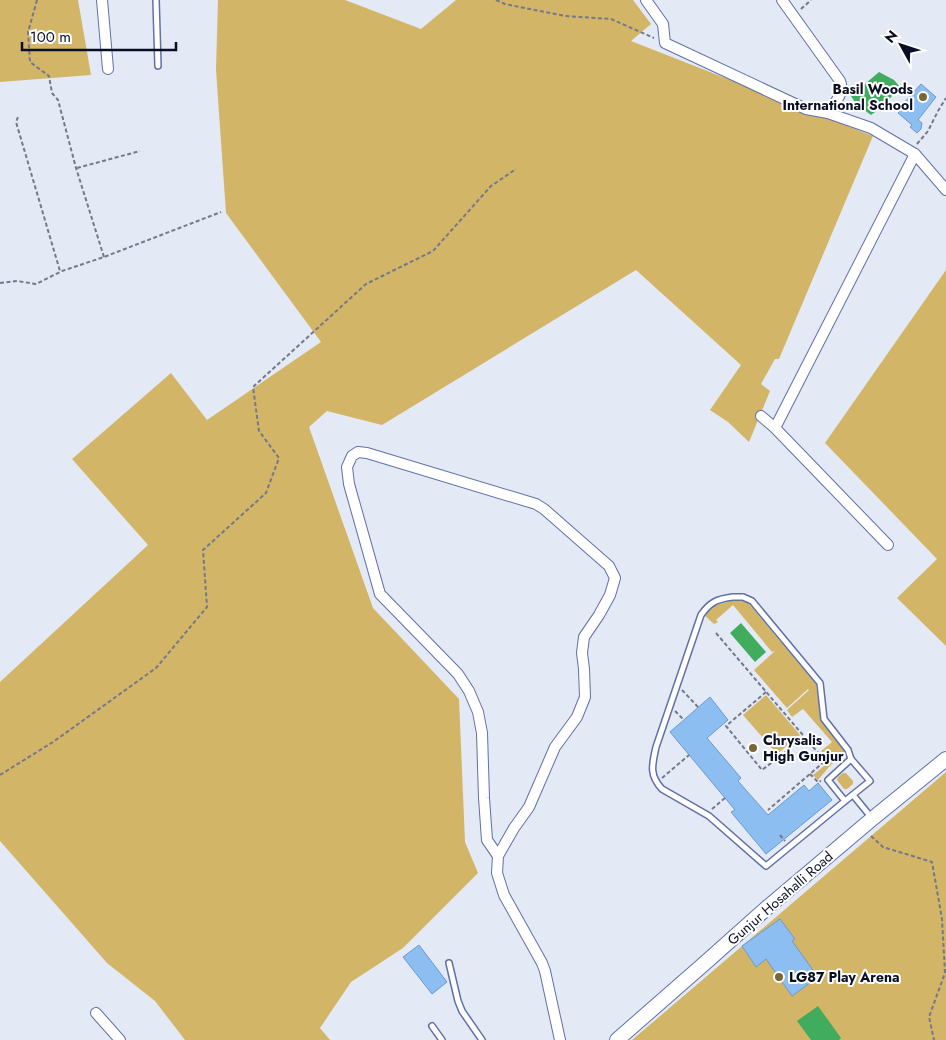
<svg xmlns="http://www.w3.org/2000/svg" width="946" height="1040" font-family="Jost,sans-serif">
<style>
.green{fill:#d2b567}
.water{fill:#41ab5e}
.building{fill:#8cbef1;stroke:#6b9aca}
.lines{fill:none;stroke-linecap:round;stroke-linejoin:round}
.lane-casing{stroke:#5f71a7;stroke-width:8}
.street-casing{stroke:#5f71a7;stroke-width:12}
.secondary-casing{stroke:#5f71a7;stroke-width:16}
.path{stroke:#73798a;stroke-width:2;stroke-dasharray:4 2.5;stroke-linecap:butt}
.lane{stroke:#fff;stroke-width:5}
.street{stroke:#fff;stroke-width:10}
.secondary{stroke:#fff;stroke-width:14}
.poi-dot{fill:#796735;stroke:#fff;stroke-width:2}
.labels{text-anchor:middle;dominant-baseline:central;stroke-width:4;stroke-linejoin:round;paint-order:stroke}
.poi-label{font-size:14px;font-weight:bold;fill:#080e23;stroke:#fff;text-anchor:start}
.street-label{font-size:14px;fill:#080e23;stroke:#fff}
</style>
<rect width="100%" height="100%" fill="#e4e9f6"/>
<g class="green">
<polygon points="0,0 78,0 91,75 0,82"/>
<polygon points="218,0 345,0 421,29 456,0 633,0 651,24 631,41 873,136 779,359 775,359 761,384 770,391 749,442 728,422 710,410 741,365 636,270 382,425 327,411 309,427 373,608 459,699 465,842 478,873 403,948 351,982 320,1028 330,1040 185,1040 155,1001 107,963 0,841 0,682 148,545 72,459 171,373 207,420 321,342 226,213 216,70"/>
<polygon points="946,270 946,646 897,598 937,559 825,443"/>
<polygon points="734,600 746,601 750,605 816,684 821,720 844,750 844,752 828,768 818,780 813,775 829,762 821,751 832,742 803,709 792,717 787,710 809,690 808,689 787,708 754,670 775,651 772,652 733,605 716,620 718,622 714,624 704,615 716,605"/>
<polygon points="766,695 800,735 777,754 743,715"/>
<polygon points="946,772 946,1040 632,1040"/>
<polygon points="843,773 846,773 853,781 853,784 847,789 844,789 837,780 838,777"/>
</g>
<g class="water">
<polygon points="879,72 894,80 900,87 883,106 871,115 856,104 851,96"/>
<polygon points="741,623 766,652 755,662 730,633"/>
<polygon points="818,1006 841,1038 839,1040 811,1040 797,1021"/>
</g>
<g class="building">
<polygon points="921,84 936,97 918,120 922,123 921,129 917,133 910,127 912,125 898,113 905,105 903,104"/>
<polygon points="710,697 728,720 707,738 741,778 738,781 768,815 804,785 809,791 818,783 832,800 766,854 731,812 735,810 670,732"/>
<polygon points="780,919 795,939 792,941 818,977 792,996 766,959 756,967 742,946"/>
<polygon points="419,945 447,982 432,994 403,957"/>
</g>
<g class="lines">
<g class="lane-casing">
<g id="lane">
<polyline points="156,0 158,66"/>
<path d="M733 597H743L752 601 820 683 824 719 848 750 851 759 870 781 845 801 766 866 709 816 662 789C649 775 652 765 656 747L701 615C710 602 717 599 733 597Z"/>
<polyline points="853,795 871,817"/>
<polyline points="845,801 828,780 851,759"/>
<polyline points="449,963 458,1001 462,1011 482,1040"/>
<polyline points="432,1026 442,1040"/>
</g>
</g>
<g class="street-casing">
<g id="street">
<polyline points="102,0 108,69"/>
<polyline points="646,0 663,24 665,43 806,109 828,113 871,128 915,154 946,190"/>
<path d="M782 0 840 81C845 93 835 102 828 113"/>
<polyline points="761,416 775,428 888,545"/>
<polyline points="775,428 915,154"/>
<polyline points="498,856 487,840 484,798 482,733 478,712 469,691 458,674 380,594 349,484 347,467 352,456 358,452 367,453 536,504 544,509 609,566 615,578 610,595 599,615 584,637 582,653 584,669 585,697 577,717 555,747 529,807 514,828 498,856 497,873 504,895 542,963 545,971 560,1040"/>
<polyline points="96,1013 120,1040"/>
</g>
</g>
<g class="secondary-casing">
<polyline id="secondary" points="617,1040 705,963 769,906 872,819 946,759"/>
</g>
<g class="path">
<polyline points="37,0 28,32 30,62 49,76 52,93 58,100 76,168 104,257"/>
<polyline points="496,0 505,4 565,16 611,19 654,38"/>
<polyline points="801,9 811,0"/>
<polyline points="18,117 16,122 60,271"/>
<polyline points="917,144 928,131 938,111 946,98"/>
<polyline points="77,168 140,151"/>
<polyline points="0,283 17,281 36,284 62,271 104,257 221,212"/>
<polyline points="716,633 825,761 768,810"/>
<polyline points="682,690 698,707"/>
<polyline points="766,692 726,726 762,770 805,737"/>
<polyline points="675,711 684,720"/>
<polyline points="810,774 818,782 821,781"/>
<polyline points="0,775 53,742 156,668 207,607 203,550 266,493 279,458 259,431 253,387 366,284 433,251 491,186 516,169"/>
<polyline points="662,778 689,755"/>
<polyline points="712,809 725,798"/>
<polyline points="780,835 785,841"/>
<polyline points="871,836 883,847 932,862 942,919 945,973 929,1017 934,1040"/>
</g>
<use href="#lane" class="lane"/>
<use href="#street" class="street"/>
<use href="#secondary" class="secondary"/>
</g>
<g class="poi-dot">
<circle cx="923" cy="97" r="5"/>
<circle cx="753" cy="748" r="5"/>
<circle cx="779" cy="977" r="5"/>
</g>
<g class="labels">
<g class="poi-label">
<text x="913" y="89" text-anchor="end">Basil Woods<tspan x="913" dy="16">International School</tspan></text>
<text x="763" y="740">Chrysalis<tspan x="763" dy="16">High Gunjur</tspan></text>
<text x="789" y="977">LG87 Play Arena</text>
</g>
<g class="street-label">
<text transform="translate(780 898) rotate(-41)">Gunjur Hosahalli Road</text>
</g>
</g>
<g transform="translate(901 45) rotate(310)" stroke="#ffffff" stroke-width="4" paint-order="stroke">
<path d="M0-4L9 19L0 12L-9 19Z" fill="#080e23"/>
<text y="-8" font-size="14" font-weight="bold" text-anchor="middle" fill="#080e23">N</text>
</g>
<path d="M22 42v8h154v-8" fill="none" stroke="#080e23" stroke-width="2.5"/>
<text x="30" y="42" font-size="15" fill="#080e23" stroke="#ffffff" stroke-width="4" paint-order="stroke">100 m</text>
</svg>
